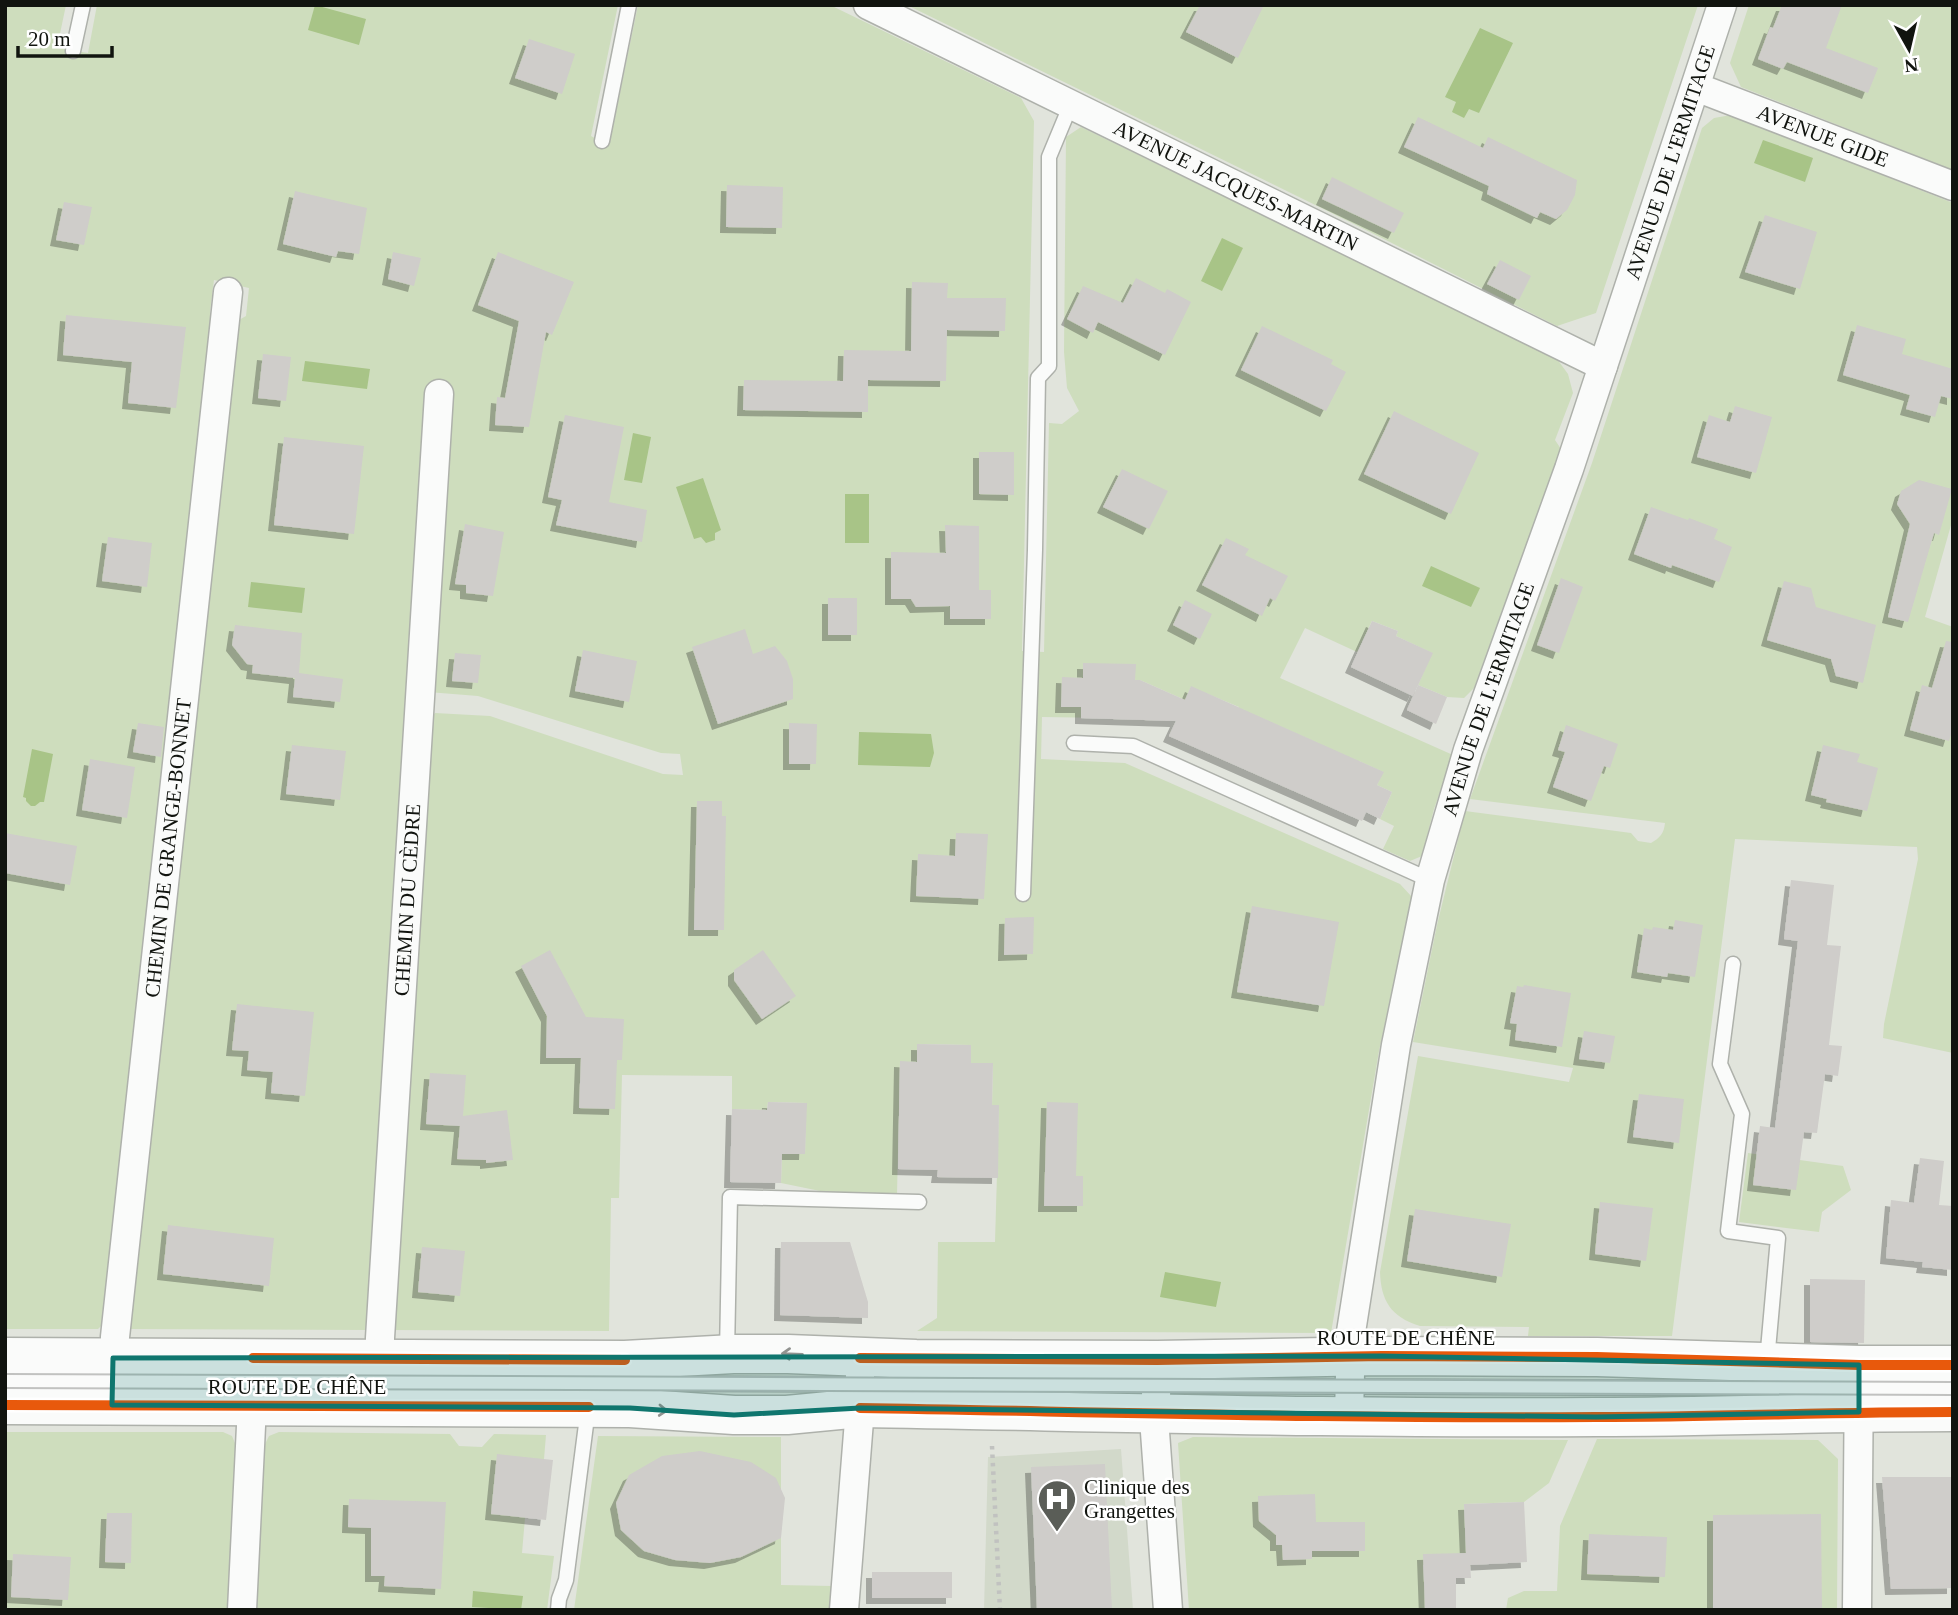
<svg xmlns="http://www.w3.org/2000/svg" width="1958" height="1615" font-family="'Times New Roman',serif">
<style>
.built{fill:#d2d9ca}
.green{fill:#ceddbd}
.water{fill:#a8c487}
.building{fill:#cfcdca;filter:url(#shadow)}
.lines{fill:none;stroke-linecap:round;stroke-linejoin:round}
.service-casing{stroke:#aeb1ab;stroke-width:17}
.minor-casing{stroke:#aeb1ab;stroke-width:31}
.secondary-casing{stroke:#aeb1ab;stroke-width:41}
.path{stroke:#c1c2c0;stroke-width:4.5;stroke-dasharray:3.5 5;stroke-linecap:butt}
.service{stroke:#fafbfa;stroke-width:14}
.minor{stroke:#fafbfa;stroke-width:28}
.secondary{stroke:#fafbfa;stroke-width:38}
.tram{stroke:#c1c2c0;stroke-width:2}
.cycleway-casing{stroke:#fff;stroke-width:15}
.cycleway{stroke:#e8590c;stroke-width:10}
.oneway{stroke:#919390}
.marked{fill:#0f766e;fill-opacity:0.2;stroke:#0f766e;stroke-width:5;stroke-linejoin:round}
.labels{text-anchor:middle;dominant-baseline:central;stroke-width:5;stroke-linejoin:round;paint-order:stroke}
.street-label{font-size:21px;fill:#11140f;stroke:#fff}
.poi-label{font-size:21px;fill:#11140f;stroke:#fff;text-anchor:start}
</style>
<defs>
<filter id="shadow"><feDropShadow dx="-6" dy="6" stdDeviation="0" flood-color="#0004"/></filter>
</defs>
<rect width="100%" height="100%" fill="#e1e4dc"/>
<polygon class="built" points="1121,1449 1133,1610 984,1610 988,1457"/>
<g class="green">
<polygon points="5,5 66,5 57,48 88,53 97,5 618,5 591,136 609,146 638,5 830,5 1021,98 1034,121 1022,651 1044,652 1049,423 1062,424 1079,411 1067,388 1064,352 1066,137 1081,127 1557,359 1568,374 1573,393 1555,440 1561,449 1474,688 1464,698 1447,697 1418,685 1432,653 1396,636 1398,631 1372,621 1357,652 1305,628 1280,678 1453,755 1434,809 1422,856 1410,861 1383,849 1394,826 1380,819 1392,792 1377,785 1383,772 1359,761 1353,774 1317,759 1322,745 1257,716 1251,729 1234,722 1239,707 1191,687 1185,700 1140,680 1135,680 1135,664 1109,664 1107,718 1042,717 1041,759 1125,763 1400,884 1412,897 1379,1051 1331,1333 917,1331 937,1318 938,1242 995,1242 999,1106 992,1105 993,1064 971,1063 970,1045 918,1044 917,1062 900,1062 897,1194 825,1192 781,1183 782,1154 805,1154 806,1103 768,1102 767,1110 732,1109 732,1076 622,1075 619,1198 611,1198 609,1331 386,1330 424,730 435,713 490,716 663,774 683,775 680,754 661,753 478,696 428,692 447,389 433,388 371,1330 128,1329 239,320 246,316 249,288 214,280 210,312 214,318 180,618 158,842 133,1042 103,1324 98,1329 5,1329"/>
<polygon points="907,5 1698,5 1596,313 1557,326 1356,225"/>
<polygon points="1749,5 1953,5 1953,170 1741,87 1730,63"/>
<path d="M1731 115 1953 203V518L1925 617 1953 627V1053L1883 1038 1884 1024 1918 859 1917 847 1735 839 1672 1336H1528L1529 1327 1420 1326C1391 1317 1381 1301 1380 1272L1418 1056 1569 1082 1573 1068 1413 1042 1437 925 1465 811 1631 833 1638 841 1651 843C1660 838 1664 833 1665 823L1470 799 1592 463 1702 128 1714 118Z"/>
<polygon points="1748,1153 1843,1166 1851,1190 1822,1212 1819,1232 1739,1222"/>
<polygon points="5,1432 223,1432 232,1436 237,1448 227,1610 5,1610"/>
<polygon points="279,1432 450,1434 459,1446 482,1447 494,1434 546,1435 544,1459 525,1518 522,1553 554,1556 547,1610 255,1610 265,1444 269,1436"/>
<polygon points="598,1436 781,1437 781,1585 832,1586 830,1610 574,1610"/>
<polygon points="1193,1437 1568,1440 1549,1483 1524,1502 1464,1504 1467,1565 1423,1565 1424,1579 1456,1578 1456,1610 1189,1610 1178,1443"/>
<polygon points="1597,1439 1818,1440 1838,1459 1837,1610 1506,1610 1508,1598 1524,1591 1557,1591 1560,1526"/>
</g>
<g class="water">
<polygon points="315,5 366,19 359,45 308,30"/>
<polygon points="1480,28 1513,43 1479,113 1469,109 1464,118 1452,112 1456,102 1445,97"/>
<polygon points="1763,140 1813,158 1805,182 1754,163"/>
<polygon points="1222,238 1243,248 1222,291 1201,281"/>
<polygon points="305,361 370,369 367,389 302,381"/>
<polygon points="633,433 651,437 642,483 624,480"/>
<polygon points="703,478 721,530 715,533 715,540 706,543 701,537 694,539 676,487"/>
<rect x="845" y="494" width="24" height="49"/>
<polygon points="1431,566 1480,588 1471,607 1422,586"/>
<polygon points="251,582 305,588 302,613 248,607"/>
<polygon points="859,732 931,734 934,753 930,767 858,765"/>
<polygon points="32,749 53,754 44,802 40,802 35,806 31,806 26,801 26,798 23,797"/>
<polygon points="1165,1272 1221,1282 1216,1307 1160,1297"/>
<polygon points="473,1591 523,1596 521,1610 472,1607"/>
</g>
<g class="building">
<polygon points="1200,5 1264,5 1238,58 1186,32"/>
<polygon points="1782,5 1842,5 1826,48 1878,68 1868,93 1787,62 1783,69 1758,59 1770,27 1773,28"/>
<polygon points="529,39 575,54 562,94 515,78"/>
<polygon points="1418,117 1483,148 1488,137 1577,180 1575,195 1567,210 1556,219 1540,212 1537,218 1487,194 1489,186 1404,147"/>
<polygon points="1332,177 1404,213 1394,233 1322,199"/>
<polygon points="727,185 783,187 782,228 726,227"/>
<polygon points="295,191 367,208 359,254 338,251 336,257 283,244"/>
<polygon points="64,202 92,207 84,245 56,240"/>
<polygon points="1765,215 1817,232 1800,289 1745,272"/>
<polygon points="393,252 421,258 414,286 388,279"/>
<polygon points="498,252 574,282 552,335 546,332 529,427 495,425 497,397 505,398 519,321 478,305"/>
<polygon points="1500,260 1531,276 1519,300 1487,284"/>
<polygon points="1136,278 1165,293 1167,289 1191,302 1165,355 1098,322 1093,333 1067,319 1083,286 1123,303"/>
<polygon points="912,282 948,283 947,298 1006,298 1005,331 947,330 946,381 868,380 868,412 743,410 744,380 843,381 844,350 911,351"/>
<polygon points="66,315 186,327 176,408 128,403 132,362 63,355"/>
<polygon points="1857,325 1906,339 1902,354 1953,369 1953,399 1941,396 1935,417 1906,409 1910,395 1843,375"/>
<polygon points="1262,326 1333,360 1331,364 1346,372 1326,411 1241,370"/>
<polygon points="263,354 291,357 286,401 258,398"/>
<polygon points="1735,406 1772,417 1756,473 1697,457 1709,415 1730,422"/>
<polygon points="1394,411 1479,453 1451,514 1364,474"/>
<polygon points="565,415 624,427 609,502 647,510 642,542 556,525 562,500 548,497"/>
<polygon points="284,437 364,446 354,534 274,525"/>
<polygon points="979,452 1014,452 1014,495 979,494"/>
<polygon points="1122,469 1168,491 1149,529 1103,507"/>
<polygon points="1919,480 1952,489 1939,535 1934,533 1908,622 1888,617 1910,524 1897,504 1901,491"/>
<polygon points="1651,507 1688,520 1689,518 1718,529 1714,539 1732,547 1719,582 1672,565 1671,568 1634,554"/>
<polygon points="465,524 504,532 493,596 466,593 466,585 455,584"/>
<polygon points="945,525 979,526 979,590 991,590 991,619 950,619 950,606 916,607 911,599 891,599 891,552 946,553"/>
<polygon points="108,537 152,543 147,587 102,581"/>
<polygon points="1226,538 1249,549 1245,555 1288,576 1275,601 1270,598 1262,616 1202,585"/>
<polygon points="1561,578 1583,587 1559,653 1537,645"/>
<polygon points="1784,581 1811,588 1816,607 1876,625 1863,683 1836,676 1831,659 1767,640"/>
<rect x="828" y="598" width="29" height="37"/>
<polygon points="1185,600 1212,614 1200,639 1173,625"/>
<polygon points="1372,621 1398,631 1396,636 1433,653 1413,696 1351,667"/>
<polygon points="235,625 302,633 299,673 343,679 340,702 293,697 295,678 252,673 253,665 247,664 232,645"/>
<polygon points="745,629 753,654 775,646 787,661 793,679 793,699 718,724 692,647"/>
<polygon points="1946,641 1953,642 1953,728 1949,741 1910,730 1922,685 1932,688"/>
<polygon points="583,650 637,661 629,702 575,691"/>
<polygon points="455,653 481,655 478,683 452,681"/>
<polygon points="1083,663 1136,664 1135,680 1140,680 1185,700 1191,686 1384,772 1377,785 1392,792 1380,819 1366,812 1362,821 1169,736 1176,721 1081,718 1081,707 1061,707 1062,677 1083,678"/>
<polygon points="1418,685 1447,697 1436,724 1407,710"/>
<polygon points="138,723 164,727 161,757 133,752"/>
<polygon points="789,723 817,724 816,764 789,764"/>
<polygon points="1566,725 1618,744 1610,768 1604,766 1591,801 1553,787 1565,752 1558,750"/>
<polygon points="292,745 346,751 340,800 286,794"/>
<polygon points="1823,745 1860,754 1857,762 1878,768 1867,811 1826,802 1827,799 1811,795"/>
<polygon points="90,759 135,767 127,818 82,810"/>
<polygon points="697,801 722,801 722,816 726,816 724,930 694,930"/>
<polygon points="5,833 77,846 70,885 5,873"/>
<polygon points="956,833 988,834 984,899 916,896 918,854 955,856"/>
<polygon points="1791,880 1834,885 1827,945 1841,946 1829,1045 1842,1046 1838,1076 1825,1074 1817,1133 1804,1132 1796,1190 1753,1185 1760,1126 1775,1128 1786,1040 1798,941 1784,939"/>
<polygon points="1252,906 1339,922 1324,1006 1237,992"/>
<polygon points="1034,917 1033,954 1004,955 1005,918"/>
<polygon points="1675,920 1703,925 1695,977 1668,973 1667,977 1637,972 1644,928 1652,930 1653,927 1673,930"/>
<polygon points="550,950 586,1017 624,1019 622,1060 617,1060 615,1109 579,1108 581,1058 546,1058 547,1016 521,966"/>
<polygon points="763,950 796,996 762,1019 734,980 734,970"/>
<polygon points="1524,985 1571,993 1562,1047 1515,1040 1517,1024 1510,1023 1517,986 1523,987"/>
<polygon points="237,1004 314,1012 305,1096 271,1093 273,1072 247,1070 249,1051 232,1050"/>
<polygon points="1584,1031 1615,1036 1610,1063 1579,1059"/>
<polygon points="917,1044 971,1045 971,1063 993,1063 992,1105 999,1105 998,1178 937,1177 938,1170 898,1169 900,1061 917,1062"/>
<polygon points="430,1073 466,1075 463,1116 507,1110 513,1160 486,1163 486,1160 457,1159 460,1126 426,1124"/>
<polygon points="1639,1094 1684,1099 1679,1143 1633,1137"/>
<polygon points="768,1102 807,1103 805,1154 782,1154 781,1183 730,1182 732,1109 767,1110"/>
<polygon points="1047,1102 1078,1103 1076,1176 1083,1176 1083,1206 1044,1206"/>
<polygon points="1920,1158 1944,1161 1939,1205 1953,1206 1953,1270 1922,1267 1923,1262 1886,1258 1891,1200 1914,1203"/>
<polygon points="1600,1202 1653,1208 1646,1261 1595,1254"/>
<polygon points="1415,1209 1511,1224 1502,1277 1407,1261"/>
<polygon points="168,1225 274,1238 269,1286 163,1274"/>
<polygon points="781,1242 850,1242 868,1302 868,1318 780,1315"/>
<polygon points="422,1247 465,1251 460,1296 418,1292"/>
<polygon points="1810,1279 1865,1280 1864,1343 1810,1342"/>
<polygon points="700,1451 751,1462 776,1478 785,1498 781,1538 741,1557 710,1563 675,1560 644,1551 621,1530 616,1503 629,1475 662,1456"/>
<polygon points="497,1454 553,1460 546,1520 491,1514"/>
<polygon points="1105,1464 1112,1610 1037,1610 1031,1467"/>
<polygon points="1882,1477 1953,1477 1953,1588 1891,1589"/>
<polygon points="1315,1494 1316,1522 1365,1522 1365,1551 1312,1551 1312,1559 1283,1560 1282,1545 1276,1545 1276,1535 1259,1521 1258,1496"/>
<polygon points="349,1499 446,1502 441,1589 384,1586 385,1576 371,1576 371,1528 348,1527"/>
<polygon points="1524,1502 1527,1562 1470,1565 1471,1578 1456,1578 1456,1610 1425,1610 1423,1554 1466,1553 1464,1504"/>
<polygon points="107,1513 132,1513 131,1563 105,1562"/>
<polygon points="1821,1514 1822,1610 1713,1610 1713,1515"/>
<polygon points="1589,1534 1667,1537 1665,1577 1587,1574"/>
<polygon points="13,1554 71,1557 68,1600 11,1597"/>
<rect x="872" y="1572" width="80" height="26"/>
</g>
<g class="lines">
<g class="service-casing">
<g id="service">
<polyline points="73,51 83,5"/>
<polyline points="602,141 629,5"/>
<polyline points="1074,743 1133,746 1430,880"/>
<polyline points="1023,894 1035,550 1038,378 1049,366 1049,157 1071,104"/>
<polyline points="1733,964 1720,1064 1742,1114 1728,1231 1778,1238 1767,1361"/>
<polyline points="727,1353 730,1197 919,1202"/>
<polyline points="5,1381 1953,1389"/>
<polyline points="558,1610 559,1599 566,1580 588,1409"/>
</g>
</g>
<g class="minor-casing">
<g id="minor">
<path id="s1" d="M868 5 1603 366"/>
<path id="s2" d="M1696 87 1953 186"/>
<polyline points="1157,1360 1155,1432 1168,1610"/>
<path id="s3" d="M112 1405 115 1337 228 292"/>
<path id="s4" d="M379 1407 380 1338 439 394"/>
<path id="s5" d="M1349 1416 1351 1332 1396 1045 1430 880 1468 750 1569 469 1722 5"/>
<polyline points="242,1610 251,1426 253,1358"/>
<polyline points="844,1610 860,1408 860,1358"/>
<polyline points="1857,1610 1859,1365"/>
</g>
</g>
<g class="secondary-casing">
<g id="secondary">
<polyline points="5,1357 625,1360 733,1354 788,1354 916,1359 1157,1360 1382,1356 1597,1357 1859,1365 1953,1365"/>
<path d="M5 1405 630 1408 734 1415H787L860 1408C1106 1412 1351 1419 1596 1417 1715 1417 1834 1412 1953 1412"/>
</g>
</g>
<polyline class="path" points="992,1446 1000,1610"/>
<use href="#service" class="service"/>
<use href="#minor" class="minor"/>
<use href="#secondary" class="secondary"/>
<g class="tram">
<polyline points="5,1374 1953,1382"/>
<polyline points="5,1388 1953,1395"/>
</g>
<g class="cycleway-casing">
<g id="cycleway">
<polyline points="253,1358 625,1360"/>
<polyline points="860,1358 1157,1360 1382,1356 1597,1357 1859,1365 1953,1365"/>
<polyline points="5,1405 589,1407"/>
<path d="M860 1408C1106 1412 1351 1419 1596 1417 1715 1417 1834 1412 1953 1412"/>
</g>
</g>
<use href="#cycleway" class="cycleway"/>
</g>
<defs><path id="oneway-shaft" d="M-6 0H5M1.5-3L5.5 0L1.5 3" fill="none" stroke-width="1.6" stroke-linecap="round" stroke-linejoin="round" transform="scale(1.75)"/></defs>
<g class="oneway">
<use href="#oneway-shaft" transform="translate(792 1354) rotate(-178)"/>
<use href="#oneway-shaft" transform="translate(657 1410) rotate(4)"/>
</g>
<path class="marked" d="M1382 1356 1859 1365V1412L1596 1417 860 1408 734 1415 630 1408 112 1405 113 1358Z"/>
<defs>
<g id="hospital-pin" transform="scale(2.0125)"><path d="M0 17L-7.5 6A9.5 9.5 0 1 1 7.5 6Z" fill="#5a5d57" stroke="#fff"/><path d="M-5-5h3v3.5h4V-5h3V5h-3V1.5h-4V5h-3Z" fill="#fff"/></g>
</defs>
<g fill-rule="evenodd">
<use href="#hospital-pin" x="1057" y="1499"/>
</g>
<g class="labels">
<g class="street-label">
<text stroke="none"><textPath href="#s2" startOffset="136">AVENUE GIDE</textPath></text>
<text stroke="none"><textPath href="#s5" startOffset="1300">AVENUE DE L'ERMITAGE</textPath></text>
<text stroke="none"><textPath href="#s1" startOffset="410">AVENUE JACQUES-MARTIN</textPath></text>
<text stroke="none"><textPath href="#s5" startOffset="733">AVENUE DE L'ERMITAGE</textPath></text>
<text stroke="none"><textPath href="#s3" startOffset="560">CHEMIN DE GRANGE-BONNET</textPath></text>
<text stroke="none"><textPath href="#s4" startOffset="508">CHEMIN DU CÈDRE</textPath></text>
<text x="1406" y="1338">ROUTE DE CHÊNE</text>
<text x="297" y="1387">ROUTE DE CHÊNE</text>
</g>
<g class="poi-label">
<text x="1084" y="1487">Clinique des<tspan x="1084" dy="24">Grangettes</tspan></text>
</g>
</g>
<rect width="1958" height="1615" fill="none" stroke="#11140f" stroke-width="14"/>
<g transform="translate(1909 49) rotate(172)" stroke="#ffffff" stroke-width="5" paint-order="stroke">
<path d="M0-5L12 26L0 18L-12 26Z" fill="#11140f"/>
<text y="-10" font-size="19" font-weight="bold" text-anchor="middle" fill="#11140f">N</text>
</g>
<path d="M18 46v10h94v-10" fill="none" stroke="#11140f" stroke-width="3.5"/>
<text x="28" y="46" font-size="21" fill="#11140f" stroke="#ffffff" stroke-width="5" paint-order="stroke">20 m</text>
</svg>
